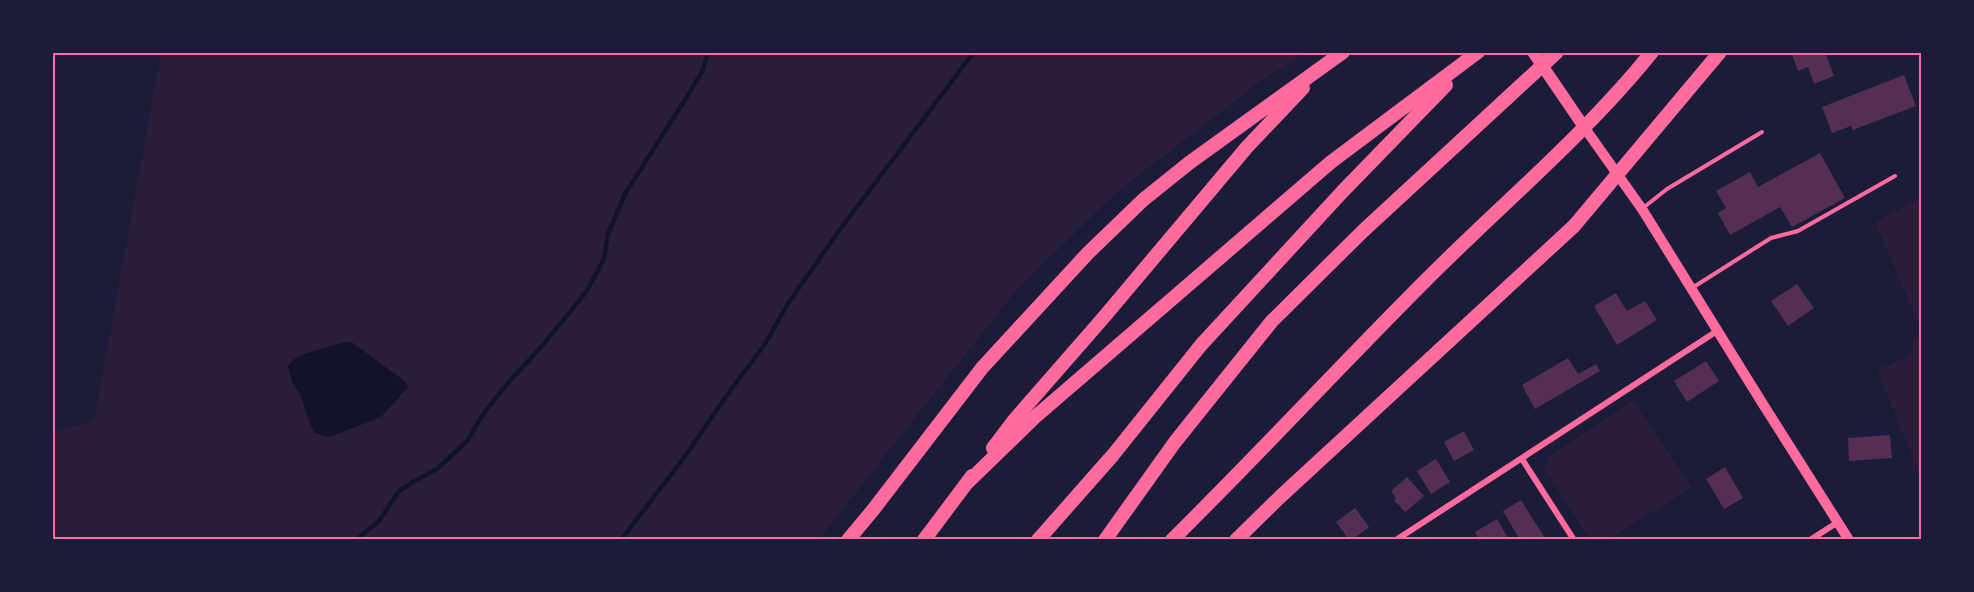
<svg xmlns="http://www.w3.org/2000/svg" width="1974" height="592" font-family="'Public Sans',sans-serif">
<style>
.green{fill:#2a1e3b;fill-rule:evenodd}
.water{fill:#12122b}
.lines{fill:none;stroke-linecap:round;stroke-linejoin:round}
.stream{stroke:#12122b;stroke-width:4.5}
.building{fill:#542f53}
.service{stroke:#ff6b9d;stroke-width:4}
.minor{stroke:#ff6b9d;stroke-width:6}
.secondary{stroke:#ff6b9d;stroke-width:10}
.trunk{stroke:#ff6b9d;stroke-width:12}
.motorway{stroke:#ff6b9d;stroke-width:14}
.neatline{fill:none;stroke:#ff6b9d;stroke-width:2}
</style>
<rect width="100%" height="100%" fill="#1b1b3a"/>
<g class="green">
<path d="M161 53H1305L1257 84 1116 193 1015 292 819 539 53 540V433L94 420ZM344 342 353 343 381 417 329 437 311 426 300 394 292 382 301 356Z"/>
<polygon points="1921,198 1921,479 1877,370 1907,357 1921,329 1875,222"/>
<polygon points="1633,401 1692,487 1609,539 1589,539 1545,469 1548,457"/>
</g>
<path class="water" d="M344 342 353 343 406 382 408 387 381 417 329 437 315 433 311 426 300 394 292 382 288 366C294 353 330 347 344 342Z"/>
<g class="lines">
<g class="stream">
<polyline points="356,540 379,521 399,491 413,482 437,469 468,440 480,419 505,386 542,346 587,291 604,259 608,234 625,194 683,103 703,70 708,52"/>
<polyline points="621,540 686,455 727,395 765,344 787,305 839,231 974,52"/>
</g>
</g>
<g class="building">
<polygon points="1800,52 1825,52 1834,76 1814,84 1808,67 1798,71 1792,55"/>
<polygon points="1904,75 1916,106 1853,130 1851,126 1832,133 1822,107"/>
<polygon points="1820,153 1845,198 1792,227 1780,207 1730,235 1718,213 1726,208 1716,191 1750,172 1758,187"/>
<polygon points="1797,284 1814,308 1788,326 1771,301"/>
<polygon points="1616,293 1627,311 1645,301 1657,320 1617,345 1594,306"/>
<polygon points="1568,358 1578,374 1596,364 1600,371 1535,409 1522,385"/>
<polygon points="1706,361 1719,381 1687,402 1674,381"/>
<polygon points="1464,431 1474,450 1454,461 1444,442"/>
<polygon points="1890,435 1892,458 1849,461 1848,438"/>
<polygon points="1436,459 1450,482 1431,494 1417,471"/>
<polygon points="1725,467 1743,498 1724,509 1706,479"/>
<polygon points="1407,477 1424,496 1405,512 1394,500 1396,498 1391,491"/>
<polygon points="1521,500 1545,538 1542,540 1520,540 1503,511"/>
<polygon points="1355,508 1369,527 1352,540 1349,540 1336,522"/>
<polygon points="1497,519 1509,540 1479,540 1475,532"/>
</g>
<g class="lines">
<g class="service">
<polyline points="1643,208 1667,189 1762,132"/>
<polyline points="1692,288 1771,238 1798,231 1895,176"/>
</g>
<g class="minor">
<polyline points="1522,459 1574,540"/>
<polyline points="1396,540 1717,331"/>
<polyline points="1810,540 1838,522"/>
</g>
<polyline class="secondary" points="1584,127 1642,209 1761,401 1849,540"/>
<polyline class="trunk" points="1533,52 1584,127"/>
<g class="motorway">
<polyline points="993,448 1015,419 1104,317 1247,147 1303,88"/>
<polyline points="968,482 1035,417 1331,162 1478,52"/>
<polyline points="848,540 873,510 982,368 1088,253 1143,200 1189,163 1343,52"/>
<polyline points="924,540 972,476"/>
<polyline points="1038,540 1113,455 1201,345 1343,191 1446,85"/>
<polyline points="1105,540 1175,442 1272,321 1363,231 1557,52"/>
<path d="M1172 540C1259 454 1341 365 1427 279 1502 204 1585 135 1652 52"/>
<polyline points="1236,540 1281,496 1574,226 1720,52"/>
</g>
</g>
<rect width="1974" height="592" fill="none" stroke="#1b1b3a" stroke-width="108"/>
<rect x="54" y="54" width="1866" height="484" class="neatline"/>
</svg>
